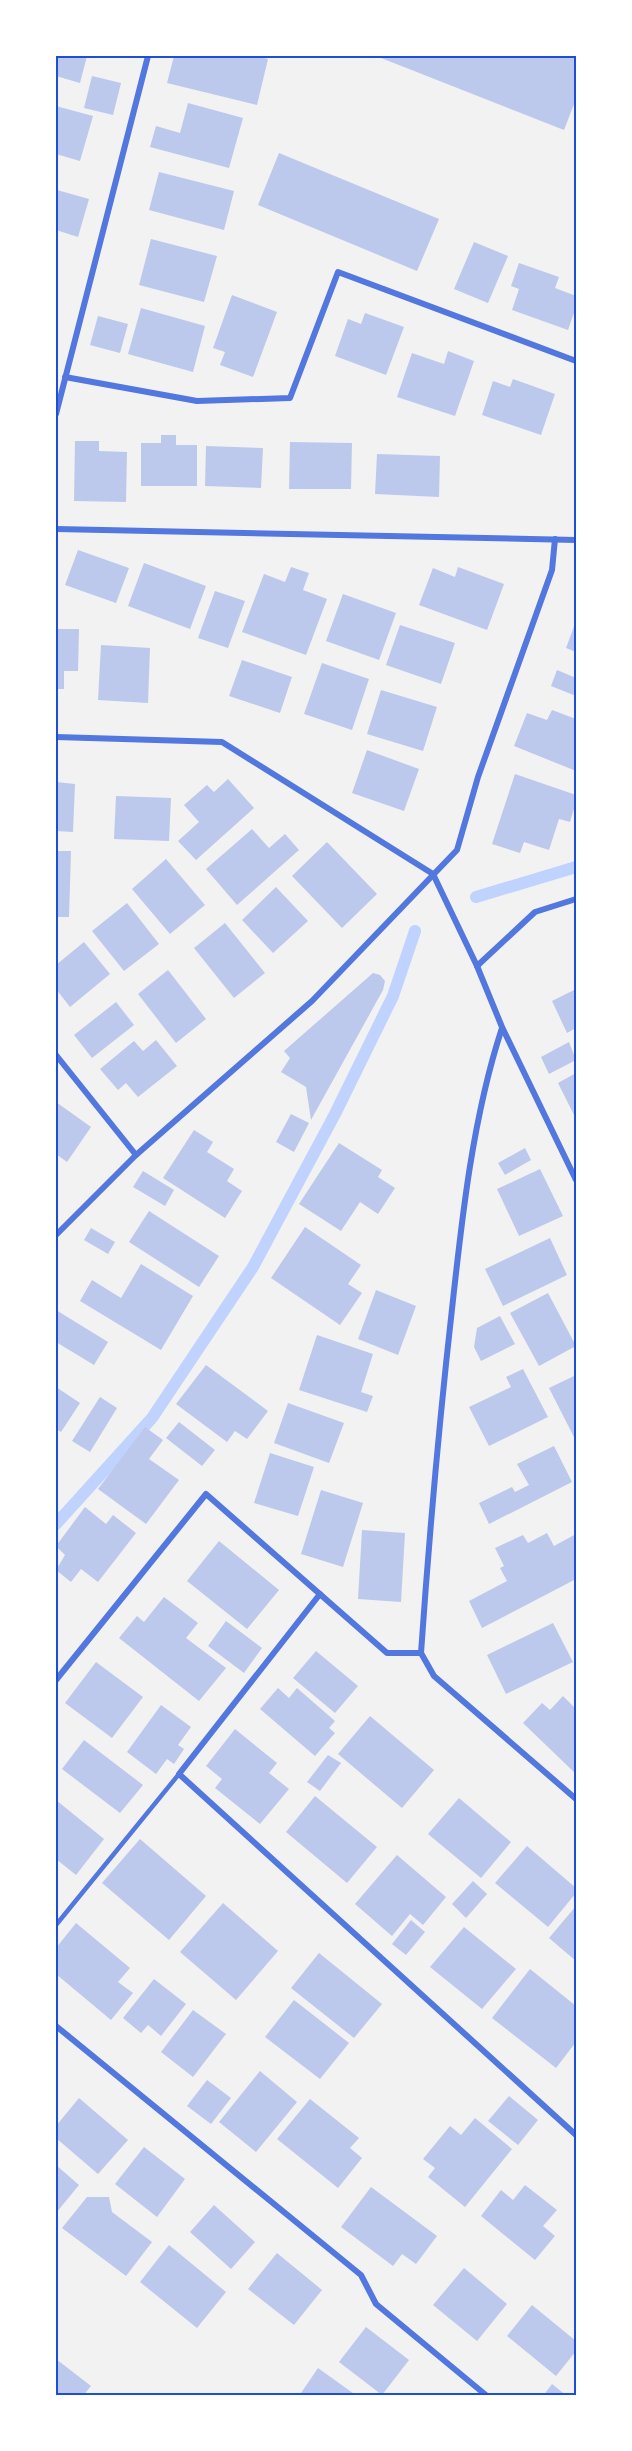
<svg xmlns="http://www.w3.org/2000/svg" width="632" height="2451" font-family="'Roboto Condensed',sans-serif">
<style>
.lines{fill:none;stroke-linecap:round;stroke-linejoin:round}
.stream{stroke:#bfd3fe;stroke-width:12}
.building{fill:#bdc9ec}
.service{stroke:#5277de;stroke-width:4.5}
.minor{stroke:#5277de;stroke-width:6}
.neatline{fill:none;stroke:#1d4ed8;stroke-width:2}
</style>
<rect width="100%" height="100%" fill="#f2f2f2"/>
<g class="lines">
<g class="stream">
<polyline points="476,897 576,867"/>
<polyline points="56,1524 152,1418 253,1267 335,1114 393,996 415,931"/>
</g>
</g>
<g class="building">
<polygon points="56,56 87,56 80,83 56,76"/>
<polygon points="174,56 256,56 268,59 257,105 167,83"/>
<polygon points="376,56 576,56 576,99 564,130"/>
<polygon points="92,76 121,83 113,115 84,108"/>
<polygon points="188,103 243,118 229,168 150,147 156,126 180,133"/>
<polygon points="56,106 93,116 80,161 56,154"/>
<polygon points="279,153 439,219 417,271 258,205"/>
<polygon points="159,172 234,191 224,230 149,210"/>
<polygon points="57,190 89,199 78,237 56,230"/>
<polygon points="151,239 217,256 204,302 139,285"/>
<polygon points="474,242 508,256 488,303 454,289"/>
<polygon points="519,263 559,277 555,288 576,296 576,307 568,330 512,310 519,289 511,286"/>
<polygon points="232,295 277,312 253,377 220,365 225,352 213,348"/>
<polygon points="141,308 205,326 193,372 128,354"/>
<polygon points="365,313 404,327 386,375 335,356 348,319 361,324"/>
<polygon points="98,316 128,324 120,353 90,345"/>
<polygon points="448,351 474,361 455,416 397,397 412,353 444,364"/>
<polygon points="513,379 555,394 541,435 482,415 493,381 510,387"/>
<polygon points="161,435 176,435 176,445 197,445 197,486 141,486 141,443 161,443"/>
<polygon points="75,441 99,441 99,451 127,452 126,502 74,501"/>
<polygon points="290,442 352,443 351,489 289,489"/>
<polygon points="206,446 263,448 261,488 205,486"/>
<polygon points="377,454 440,456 439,497 375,494"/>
<polygon points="78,550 129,568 116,603 65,585"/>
<polygon points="144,563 206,586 190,629 128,606"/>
<polygon points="291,567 309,573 303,590 327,599 306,655 242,632 264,574 285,582"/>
<polygon points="458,567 504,584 487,630 419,605 433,568 455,577"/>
<polygon points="215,591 245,601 228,648 198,638"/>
<polygon points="343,594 396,613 379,660 326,641"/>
<polygon points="576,621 576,652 566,648"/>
<polygon points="400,625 455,643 441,684 386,665"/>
<polygon points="56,629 79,629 78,671 64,671 64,689 56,689"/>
<polygon points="101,645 150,648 148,703 98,700"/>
<polygon points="242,660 292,677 280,713 229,696"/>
<polygon points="322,663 369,679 352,730 304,714"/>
<polygon points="557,670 576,678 576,696 551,686"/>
<polygon points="381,690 437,707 423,751 367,734"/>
<polygon points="552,710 576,719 576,771 514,746 527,713 547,720"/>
<polygon points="367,750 419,769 404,811 352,793"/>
<polygon points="515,774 576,795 576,802 570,822 559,819 549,850 524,842 520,853 492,844"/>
<polygon points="228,779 254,808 196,860 178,841 199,822 184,805 207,785 214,792"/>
<polygon points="56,782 75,784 73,832 56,831"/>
<polygon points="116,796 171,798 169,841 114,839"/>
<polygon points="252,829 269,848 285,834 299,850 237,905 206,869"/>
<polygon points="327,842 377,894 342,928 292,876"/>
<polygon points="56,851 71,851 69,917 56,917"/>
<polygon points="166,859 205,905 170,934 132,889"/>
<polygon points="276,887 308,921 273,953 242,920"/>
<polygon points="127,903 159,944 124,971 92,931"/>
<polygon points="225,923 265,973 234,998 194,948"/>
<polygon points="84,942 110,974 70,1007 56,989 56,965"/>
<polygon points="168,970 206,1019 176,1043 138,994"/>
<polygon points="373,973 380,975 385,981 383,990 311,1120 306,1087 281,1072 290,1058 284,1051"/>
<polygon points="576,989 576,1028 567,1033 552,1001"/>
<polygon points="116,1002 134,1025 92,1058 74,1035"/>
<polygon points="156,1040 177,1066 138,1097 126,1083 118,1090 100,1069 134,1041 143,1051"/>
<polygon points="569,1042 576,1060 549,1074 541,1057"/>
<polygon points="576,1073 576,1119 558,1083"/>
<polygon points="56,1102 91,1127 67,1162 56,1154"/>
<polygon points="291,1114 309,1123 294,1152 276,1142"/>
<polygon points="194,1130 213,1142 207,1152 234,1169 227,1181 242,1191 225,1218 163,1178"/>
<polygon points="339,1143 382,1170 378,1177 395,1188 378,1214 360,1202 341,1231 299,1204"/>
<polygon points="525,1148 531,1160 505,1175 498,1163"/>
<polygon points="540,1169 563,1216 519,1236 497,1189"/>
<polygon points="143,1171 174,1190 165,1206 133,1187"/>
<polygon points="149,1211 219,1256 199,1287 129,1242"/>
<polygon points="305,1227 361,1265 348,1284 362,1293 340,1325 271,1278"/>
<polygon points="91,1228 115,1242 108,1254 84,1240"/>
<polygon points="550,1238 567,1275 503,1306 485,1269"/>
<polygon points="141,1264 193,1296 161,1350 80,1301 92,1280 121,1298"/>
<polygon points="376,1290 416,1306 398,1355 358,1339"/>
<polygon points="548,1293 576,1346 539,1366 510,1313"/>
<polygon points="56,1310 108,1342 94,1365 56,1342"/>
<polygon points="500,1316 515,1344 481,1361 474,1347 477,1328"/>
<polygon points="317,1335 373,1354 361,1392 373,1396 367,1412 299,1390"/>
<polygon points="206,1365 268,1411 247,1439 235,1431 227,1442 176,1404"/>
<polygon points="523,1369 548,1417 489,1446 469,1407 511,1387 506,1377"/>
<polygon points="576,1375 576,1441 549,1388"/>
<polygon points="56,1387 80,1403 61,1432 56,1429"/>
<polygon points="100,1397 117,1408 90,1452 72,1441"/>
<polygon points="288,1403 344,1423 329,1463 274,1443"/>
<polygon points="179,1422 215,1450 202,1466 166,1438"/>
<polygon points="145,1427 163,1440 149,1459 179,1480 146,1524 98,1489"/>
<polygon points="554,1446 572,1482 489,1524 479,1503 512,1487 515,1492 529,1485 517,1464"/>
<polygon points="270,1453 314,1467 298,1516 254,1503"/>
<polygon points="321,1490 363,1503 343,1567 301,1554"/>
<polygon points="85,1507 106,1524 113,1515 136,1533 98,1582 81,1569 71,1582 56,1570 65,1555 56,1546"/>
<polygon points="362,1530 405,1533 401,1602 358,1599"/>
<polygon points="547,1533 554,1546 576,1534 576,1579 482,1628 469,1601 507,1581 500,1568 504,1566 495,1548 523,1535 528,1543"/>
<polygon points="219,1541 279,1590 247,1629 187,1581"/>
<polygon points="164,1597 198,1623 186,1638 226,1668 199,1701 119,1638 137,1616 144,1622"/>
<polygon points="226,1621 262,1648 244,1673 208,1646"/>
<polygon points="553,1623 573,1662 506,1694 487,1655"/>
<polygon points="316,1651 358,1686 335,1713 293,1678"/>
<polygon points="96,1662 143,1697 112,1738 65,1703"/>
<polygon points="278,1688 289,1698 297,1688 335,1721 329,1728 335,1733 315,1756 260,1709"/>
<polygon points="563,1696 576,1709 576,1774 523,1723 542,1703 550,1710"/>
<polygon points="161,1705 191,1727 178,1745 184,1749 174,1764 167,1759 156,1774 127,1752"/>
<polygon points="370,1716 434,1770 402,1808 338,1754"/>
<polygon points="235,1729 277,1763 269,1773 289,1789 260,1824 215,1788 222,1779 206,1766"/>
<polygon points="84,1740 143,1785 120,1813 62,1769"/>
<polygon points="328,1755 341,1763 320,1791 307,1782"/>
<polygon points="315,1796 377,1847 347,1883 286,1832"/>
<polygon points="459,1798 511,1842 481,1878 428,1834"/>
<polygon points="56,1800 104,1839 76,1875 56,1859"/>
<polygon points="140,1839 206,1896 169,1940 102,1883"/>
<polygon points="527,1846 576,1888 576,1893 548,1927 495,1883"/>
<polygon points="397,1855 446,1897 423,1925 410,1914 392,1936 355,1904"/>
<polygon points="473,1881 487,1894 466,1918 452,1904"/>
<polygon points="223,1903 278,1951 236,2000 180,1952"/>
<polygon points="576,1906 576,1961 549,1938"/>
<polygon points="411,1920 425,1932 406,1955 392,1944"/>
<polygon points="76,1923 130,1968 118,1982 133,1993 111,2020 56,1974 56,1948"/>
<polygon points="464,1927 516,1969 482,2009 430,1967"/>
<polygon points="319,1953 382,2004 354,2038 291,1988"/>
<polygon points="530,1969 576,2006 576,2042 556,2068 492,2018"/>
<polygon points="154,1979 186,2004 161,2036 148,2025 141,2033 123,2018"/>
<polygon points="294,2000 349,2043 320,2079 265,2037"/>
<polygon points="193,2010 226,2034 193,2077 161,2052"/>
<polygon points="260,2071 297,2102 256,2152 219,2122"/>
<polygon points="207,2080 231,2098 211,2124 187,2106"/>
<polygon points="509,2096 538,2120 518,2145 488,2121"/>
<polygon points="79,2098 128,2140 98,2174 56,2138 56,2126"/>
<polygon points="310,2099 359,2138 350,2148 362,2158 338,2188 277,2139"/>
<polygon points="475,2118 512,2149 465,2207 428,2177 435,2168 423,2159 450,2126 461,2135"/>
<polygon points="144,2147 185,2179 157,2217 115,2184"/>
<polygon points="56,2165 79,2185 56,2213"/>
<polygon points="525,2185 557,2210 543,2226 555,2236 535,2260 481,2216 501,2190 513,2200"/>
<polygon points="371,2187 437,2236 416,2264 402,2254 393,2266 341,2227"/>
<polygon points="87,2197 109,2197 112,2212 152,2242 126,2276 62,2228"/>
<polygon points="214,2205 255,2242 231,2269 190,2232"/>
<polygon points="169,2245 226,2292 197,2328 140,2282"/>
<polygon points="277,2253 322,2290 294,2325 248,2289"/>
<polygon points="464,2268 507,2304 477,2341 433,2305"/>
<polygon points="532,2305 576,2341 576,2351 556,2376 507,2336"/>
<polygon points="366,2327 409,2360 382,2395 339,2362"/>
<polygon points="56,2359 91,2386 83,2396 56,2396"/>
<polygon points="318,2368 357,2396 299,2396"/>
<polygon points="552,2384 567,2396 543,2396"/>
</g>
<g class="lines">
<polyline class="service" points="56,1925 179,1774"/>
<g class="minor">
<polyline points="65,377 197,401 290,398 338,272 576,361"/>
<polyline points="56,414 148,56"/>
<polyline points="56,529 576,540"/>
<polyline points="56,737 222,742 433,874 477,966 502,1027 576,1180"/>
<polyline points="477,966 535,912 576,899"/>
<polyline points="56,1055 136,1155"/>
<polyline points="56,1235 136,1155 312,1001 457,850 478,777 552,570 555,539"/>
<polyline points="320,1594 179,1774 576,2135"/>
<path d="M421 1653C429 1538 439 1424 452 1309 462 1217 473 1116 502 1028"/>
<polyline points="56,1680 206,1494 387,1653 421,1653 434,1676 576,1799"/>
<polyline points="56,2026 361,2275 376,2304 487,2396"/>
</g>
</g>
<rect width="632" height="2451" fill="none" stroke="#ffffff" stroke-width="114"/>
<rect x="57" y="57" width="518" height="2337" class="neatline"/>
</svg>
